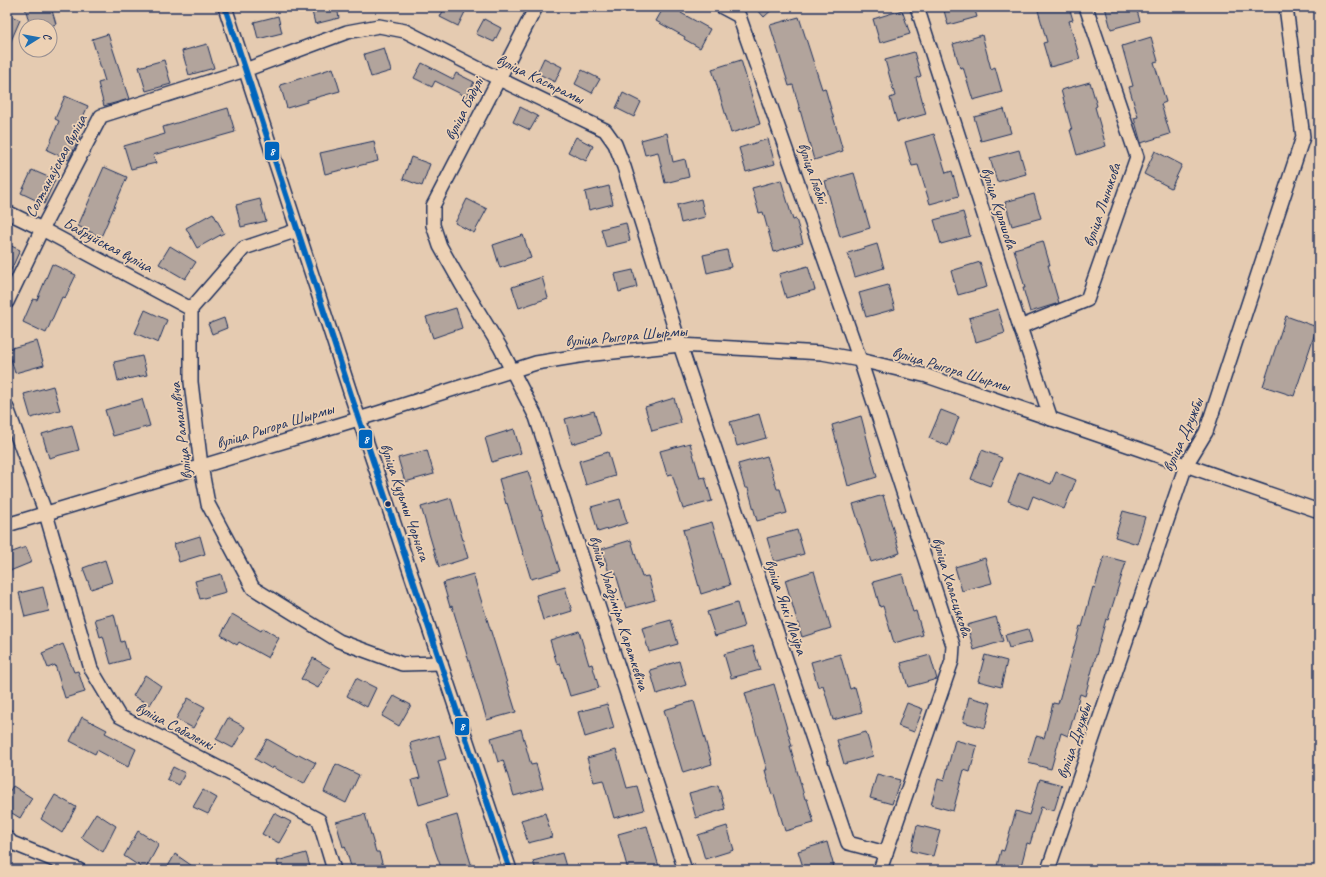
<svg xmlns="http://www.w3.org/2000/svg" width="1326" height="877" font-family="Caveat,sans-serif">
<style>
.building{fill:#b2a49c;stroke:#1b2f5e}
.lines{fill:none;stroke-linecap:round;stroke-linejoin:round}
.street-casing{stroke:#1b2f5e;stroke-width:16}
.street{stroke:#edd1b4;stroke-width:13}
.bus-1-casing{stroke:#edd1b4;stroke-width:9}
.bus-1{stroke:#0065bd;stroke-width:6}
.bus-dot{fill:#1b2f5e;stroke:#edd1b4;stroke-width:1.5}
.labels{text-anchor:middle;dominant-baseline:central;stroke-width:3.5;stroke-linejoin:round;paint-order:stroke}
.street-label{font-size:16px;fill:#1b2f5e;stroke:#edd1b4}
.line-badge{stroke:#edd1b4;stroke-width:1.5}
.badge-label{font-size:11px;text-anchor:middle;font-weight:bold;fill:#fff}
</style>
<rect width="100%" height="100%" fill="#e5cbb1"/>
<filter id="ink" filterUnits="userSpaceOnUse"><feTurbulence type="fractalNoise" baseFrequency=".025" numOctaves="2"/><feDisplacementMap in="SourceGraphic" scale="8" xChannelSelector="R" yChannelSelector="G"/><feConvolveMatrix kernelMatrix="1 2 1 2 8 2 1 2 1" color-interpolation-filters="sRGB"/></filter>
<g filter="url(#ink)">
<g class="building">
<polygon points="25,7 51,7 56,24 51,26 30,26"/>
<polygon points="311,7 337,7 339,18 315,24"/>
<polygon points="445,7 456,7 465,12 458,26 440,17"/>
<polygon points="664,7 676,7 682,10 681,13 710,29 700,48 684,39 685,37 656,21"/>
<polygon points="755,7 775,7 764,17"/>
<polygon points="943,7 974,7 977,17 948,25"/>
<polygon points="1037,7 1069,7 1073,20 1069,21 1080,59 1050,67 1043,43 1047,42"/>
<polygon points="1105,7 1136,7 1140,21 1111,29"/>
<polygon points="902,10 910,34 880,43 873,19"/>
<polygon points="7,14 20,20 7,50"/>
<polygon points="278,16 282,33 258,39 254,22"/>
<polygon points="799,17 822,89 825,88 843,151 814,160 793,85 789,86 770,25"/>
<polygon points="484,19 501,28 494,42 476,34"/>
<polygon points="108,34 129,99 104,106 98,83 105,81 92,39"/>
<polygon points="982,35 991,69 995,67 1002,92 973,100 963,67 960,68 953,44"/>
<polygon points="1151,37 1158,61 1154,62 1166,102 1161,104 1170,134 1141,143 1134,118 1138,117 1129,87 1133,86 1122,46"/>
<polygon points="207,44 214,68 189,75 182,51"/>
<polygon points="384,48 391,71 371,77 364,54"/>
<polygon points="914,52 921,76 916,78 926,114 897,122 890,98 895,96 885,60"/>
<polygon points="544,58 562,67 555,82 537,73"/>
<polygon points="164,60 171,84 146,91 139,67"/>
<polygon points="741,60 760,124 731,133 712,69"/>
<polygon points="422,63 453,79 456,73 474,82 467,97 435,81 432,87 414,78"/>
<polygon points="333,68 340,91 307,100 307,102 287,108 280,85"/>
<polygon points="582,70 600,79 592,93 575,84"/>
<polygon points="1090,82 1097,106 1095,107 1106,146 1077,155 1070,130 1072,130 1061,90"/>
<polygon points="623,93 641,102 634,117 616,108"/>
<polygon points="65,96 88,106 75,134 80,137 69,160 47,150 59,121 55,119"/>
<polygon points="520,107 538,116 530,130 513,122"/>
<polygon points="228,108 235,132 153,155 156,163 131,169 124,146 165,134 163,127"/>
<polygon points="1004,109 1011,133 981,141 974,117"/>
<polygon points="667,133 673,162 685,159 689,177 665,183 658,152 645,155 641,140"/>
<polygon points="934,134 946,173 952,171 959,196 930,204 918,165 912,166 905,142"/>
<polygon points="576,137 593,146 586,161 568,152"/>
<polygon points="768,139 775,164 746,172 739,148"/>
<polygon points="374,141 378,161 325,174 320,153"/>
<polygon points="1019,150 1026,174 997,182 990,158"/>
<polygon points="1155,151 1182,165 1171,188 1144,174"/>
<polygon points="411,157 430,164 422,186 403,179"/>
<polygon points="104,167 127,177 101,237 78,226"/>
<polygon points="32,170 55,180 44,204 21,193"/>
<polygon points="854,173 870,228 840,237 825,181"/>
<polygon points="781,180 793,220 796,219 803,243 774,252 763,212 759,213 752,188"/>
<polygon points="609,186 613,204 589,210 585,192"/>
<polygon points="1034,194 1041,218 1012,226 1005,202"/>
<polygon points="260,199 266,221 241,227 236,205"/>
<polygon points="467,199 487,209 474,233 455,223"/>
<polygon points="701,199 705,217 681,223 677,205"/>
<polygon points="963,212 970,236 941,244 934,220"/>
<polygon points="213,213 224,233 197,248 186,228"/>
<polygon points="626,223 630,241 606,247 601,229"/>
<polygon points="523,235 531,258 500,268 493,245"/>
<polygon points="1043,241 1050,265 1048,265 1059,303 1030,312 1023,288 1025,288 1014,249"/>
<polygon points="7,244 20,250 7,279"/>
<polygon points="877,244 884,268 855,277 848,253"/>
<polygon points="170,246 196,262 185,279 159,264"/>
<polygon points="727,250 731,267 707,273 703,255"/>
<polygon points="980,262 987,287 958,295 951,271"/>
<polygon points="52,264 76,275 65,298 62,297 46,333 23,322 33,299 37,300"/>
<polygon points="808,266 815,290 786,298 779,274"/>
<polygon points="633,270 637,287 619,292 615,274"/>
<polygon points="542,277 548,298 519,308 512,287"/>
<polygon points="888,285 895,309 866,317 859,293"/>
<polygon points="456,308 462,328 433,338 426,317"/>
<polygon points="998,309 1005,333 976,342 969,318"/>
<polygon points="145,310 167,320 158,343 135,333"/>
<polygon points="1286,316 1317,327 1294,396 1263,386"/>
<polygon points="224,318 227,328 212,334 208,324"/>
<polygon points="37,341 44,365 15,373 8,349"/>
<polygon points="142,356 147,375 118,381 114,362"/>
<polygon points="53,386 60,410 31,418 24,394"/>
<polygon points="674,398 681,423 652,431 645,407"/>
<polygon points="142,399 150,426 113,436 105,410"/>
<polygon points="941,410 959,417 948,446 929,438"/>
<polygon points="594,411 601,435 572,444 565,419"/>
<polygon points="759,414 766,438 737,446 730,422"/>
<polygon points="861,416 877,477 848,486 832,425"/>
<polygon points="72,425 79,450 49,458 42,434"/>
<polygon points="514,429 521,453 492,462 485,438"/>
<polygon points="690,443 700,478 705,477 712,501 683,509 672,474 667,475 660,451"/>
<polygon points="427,450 434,474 405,482 398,458"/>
<polygon points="982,450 1002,458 990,486 971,479"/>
<polygon points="608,452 615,476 586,485 579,461"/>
<polygon points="767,456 777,489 780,489 787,513 757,521 748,488 745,488 738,464"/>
<polygon points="528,471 540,511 541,510 560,571 531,579 520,543 519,543 507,503 506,504 499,479"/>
<polygon points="1019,472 1051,484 1056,472 1076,480 1064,509 1033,496 1028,509 1008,501"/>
<polygon points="883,495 900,553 871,562 853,504"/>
<polygon points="451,498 468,558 439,567 421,507"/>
<polygon points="620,499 627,523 598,532 591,507"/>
<polygon points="1123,511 1145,517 1137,544 1115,537"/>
<polygon points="712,522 730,585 701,594 683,530"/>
<polygon points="797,530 804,554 774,562 767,538"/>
<polygon points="200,536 205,554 179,562 174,544"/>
<polygon points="631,540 642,577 648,576 655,600 626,608 615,571 609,573 602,549"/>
<polygon points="26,547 32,562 10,571 7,562 7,554"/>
<polygon points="1104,556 1126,562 1108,620 1106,619 1085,696 1080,694 1068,736 1061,733 1051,769 1028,763 1036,736 1044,738 1053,703 1058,704 1080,626 1082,627 1093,587 1095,588"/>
<polygon points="985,558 992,583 962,591 955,567"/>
<polygon points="105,560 112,582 91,589 83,568"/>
<polygon points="814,571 831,628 802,637 785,580"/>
<polygon points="221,574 226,592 200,599 195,581"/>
<polygon points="473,574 516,712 487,720 452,606 450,607 443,583"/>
<polygon points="902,574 913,612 916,611 923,635 894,643 883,606 880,607 873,582"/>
<polygon points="43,587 49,611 25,617 19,593"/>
<polygon points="565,587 572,611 543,620 536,595"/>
<polygon points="737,603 744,627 715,636 707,612"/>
<polygon points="114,614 121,642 124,641 129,659 111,664 103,636 100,637 95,619"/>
<polygon points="232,614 261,631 263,628 279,638 268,658 239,642 237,645 221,635"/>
<polygon points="996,617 1003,641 974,650 967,625"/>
<polygon points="671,620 678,644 649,652 642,628"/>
<polygon points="1028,629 1032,642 1009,648 1005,635"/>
<polygon points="579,631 589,665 592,664 599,688 570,696 560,663 557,664 550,640"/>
<polygon points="63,644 74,672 78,671 85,692 65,698 55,665 48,668 42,653"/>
<polygon points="753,646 760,670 731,678 724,654"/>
<polygon points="840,654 850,689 855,687 862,712 833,720 823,685 818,687 811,662"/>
<polygon points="930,655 937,679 908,687 901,663"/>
<polygon points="985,655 1007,661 1001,687 978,681"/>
<polygon points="313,658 330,668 318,688 301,679"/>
<polygon points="679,661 686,685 657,694 650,670"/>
<polygon points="145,675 161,686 150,705 133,696"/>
<polygon points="356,678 376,688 367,707 347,696"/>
<polygon points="774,684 792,746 790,746 805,799 807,799 814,823 785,831 774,794 772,795 765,770 767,770 745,693"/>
<polygon points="394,696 411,705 399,726 382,716"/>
<polygon points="969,697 991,703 985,728 963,722"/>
<polygon points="188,698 205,707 193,728 176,719"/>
<polygon points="694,701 712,764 683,773 664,710"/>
<polygon points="907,703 923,709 914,732 898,726"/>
<polygon points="607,704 614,728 585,737 578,712"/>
<polygon points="82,717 107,730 105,733 136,749 128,767 97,750 95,754 70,741"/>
<polygon points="228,718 245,727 233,748 216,739"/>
<polygon points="521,729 531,765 536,764 543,788 514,796 503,760 498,762 491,738"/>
<polygon points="866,732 873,756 844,764 837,740"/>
<polygon points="439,735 446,759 438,761 448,796 419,805 412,780 420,778 410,743"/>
<polygon points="267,739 297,756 299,754 316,763 304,784 273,767 272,769 255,759"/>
<polygon points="955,740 977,746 970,772 964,770 953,811 931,805 938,779 944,781"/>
<polygon points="616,750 627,788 637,786 644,810 614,818 603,780 594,782 587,758"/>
<polygon points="336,764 359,775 346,803 324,792"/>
<polygon points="173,767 185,773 179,785 167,779"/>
<polygon points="877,774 900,780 892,804 870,798"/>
<polygon points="1040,779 1062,785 1054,811 1041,807 1030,844 1027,843 1020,870 996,870 1001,850 1004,851 1016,811 1029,815"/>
<polygon points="718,785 725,809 696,818 689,793"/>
<polygon points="13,786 32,798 20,818 7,810 7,795"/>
<polygon points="203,790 217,798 208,814 193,807"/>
<polygon points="55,795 76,807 62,833 41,819"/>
<polygon points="96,813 116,826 103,852 81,837"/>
<polygon points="274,813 291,822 279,843 262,834"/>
<polygon points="545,813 552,837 528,843 521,820"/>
<polygon points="365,814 376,852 379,852 384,870 352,870 345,846 343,847 336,822"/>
<polygon points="457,815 468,854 473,870 442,870 434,848 427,824"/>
<polygon points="917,825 940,831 933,856 911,851"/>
<polygon points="647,826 660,870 628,870 618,834"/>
<polygon points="727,826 734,850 705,859 698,835"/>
<polygon points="138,831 159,844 145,870 124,856"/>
<polygon points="827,842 834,867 823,870 804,870 798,851"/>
<polygon points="306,853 311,870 279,870 277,861"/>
<polygon points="562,853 567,870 536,870 533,861"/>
<polygon points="175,854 198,870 166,870"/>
</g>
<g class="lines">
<g class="street-casing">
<g id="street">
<polyline points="225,7 353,401 510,870"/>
<polyline points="536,7 433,206 433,225 440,246 462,285 500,347 536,417 685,870"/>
<polyline points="722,7 739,16 860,360 953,645 952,661 880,870"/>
<polyline points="917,7 1020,327 1051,419"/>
<polyline points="7,212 42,229 191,309"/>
<polyline points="298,230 244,248 191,309 191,382 201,466 208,504 253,588 339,641 402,664 441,663"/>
<polyline points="7,302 42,229 101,116 245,70 347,32 379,26 405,31 499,79 605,130 615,144 624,167 680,345 848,843 886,853"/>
<polyline points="1020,327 1087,300 1137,157 1086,7"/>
<polyline points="7,408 46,514 91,669 119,716 319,820 334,870"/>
<polyline points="7,525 375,414 536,363 585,355 680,345 822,353 860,360 927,376 1319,511"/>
<polyline points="7,838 12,843 79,870"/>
<polyline points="1048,870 1186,465 1206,432 1303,137 1286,7"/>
</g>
</g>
<use href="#street" class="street"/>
<g class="bus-1-casing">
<polyline id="bus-1" points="225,7 353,401 510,870"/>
</g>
<use href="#bus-1" class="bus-1"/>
</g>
</g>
<circle class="bus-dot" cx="388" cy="504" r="3.5"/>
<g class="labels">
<g class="street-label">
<text transform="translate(540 79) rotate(26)">вуліца Кастрамы</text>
<text transform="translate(464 109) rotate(-63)">вуліца Бядулі</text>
<text transform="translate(56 166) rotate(-62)">Солтанаўская вуліца</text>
<text transform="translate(813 173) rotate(71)">вуліца Глебкі</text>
<text transform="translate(1102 205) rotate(-71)">вуліца Лынькова</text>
<text transform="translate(999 208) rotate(72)">вуліца Куляшова</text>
<text transform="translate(108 245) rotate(28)">Бабруйская вуліца</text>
<text transform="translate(626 336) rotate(-5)">вуліца Рыгора Шырмы</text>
<text transform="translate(951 369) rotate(17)">вуліца Рыгора Шырмы</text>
<text transform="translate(275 426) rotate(-17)">вуліца Рыгора Шырмы</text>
<text transform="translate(181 431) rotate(-97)">вуліца Рамановіча</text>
<text transform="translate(1183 435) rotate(-66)">вуліца Дружбы</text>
<text transform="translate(405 502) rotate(71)">вуліца Кузьмы Чорнага</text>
<text transform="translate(952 587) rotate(73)">вуліца Халасцякова</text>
<text transform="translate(786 607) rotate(71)">вуліца Янкі Маўра</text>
<text transform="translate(619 613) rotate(72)">вуліца Уладзіміра Караткевіча</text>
<text transform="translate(175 726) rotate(28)">вуліца Сабаленкі</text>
<text transform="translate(1074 741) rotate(-71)">вуліца Дружбы</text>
</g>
</g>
<g class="line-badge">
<rect x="264" y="141" width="16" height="20" rx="4" fill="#0065bd"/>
<rect x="358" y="429" width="15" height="20" rx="4" fill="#0065bd"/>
<rect x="454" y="717" width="16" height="19" rx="4" fill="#0065bd"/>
</g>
<g class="badge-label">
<text x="272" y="155">8</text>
<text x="366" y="443">8</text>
<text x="462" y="730">8</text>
</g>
<rect width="1326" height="877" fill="none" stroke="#edd1b4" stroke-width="24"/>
<rect x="12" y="12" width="1302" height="853" fill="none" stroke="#1b2f5e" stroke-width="1.5" filter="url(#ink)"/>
<g transform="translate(38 38) rotate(79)"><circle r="19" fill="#edd1b4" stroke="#999092"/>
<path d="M0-3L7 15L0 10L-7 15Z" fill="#1f6fb2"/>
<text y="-6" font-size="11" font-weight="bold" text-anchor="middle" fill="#1b2f5e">С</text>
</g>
</svg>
